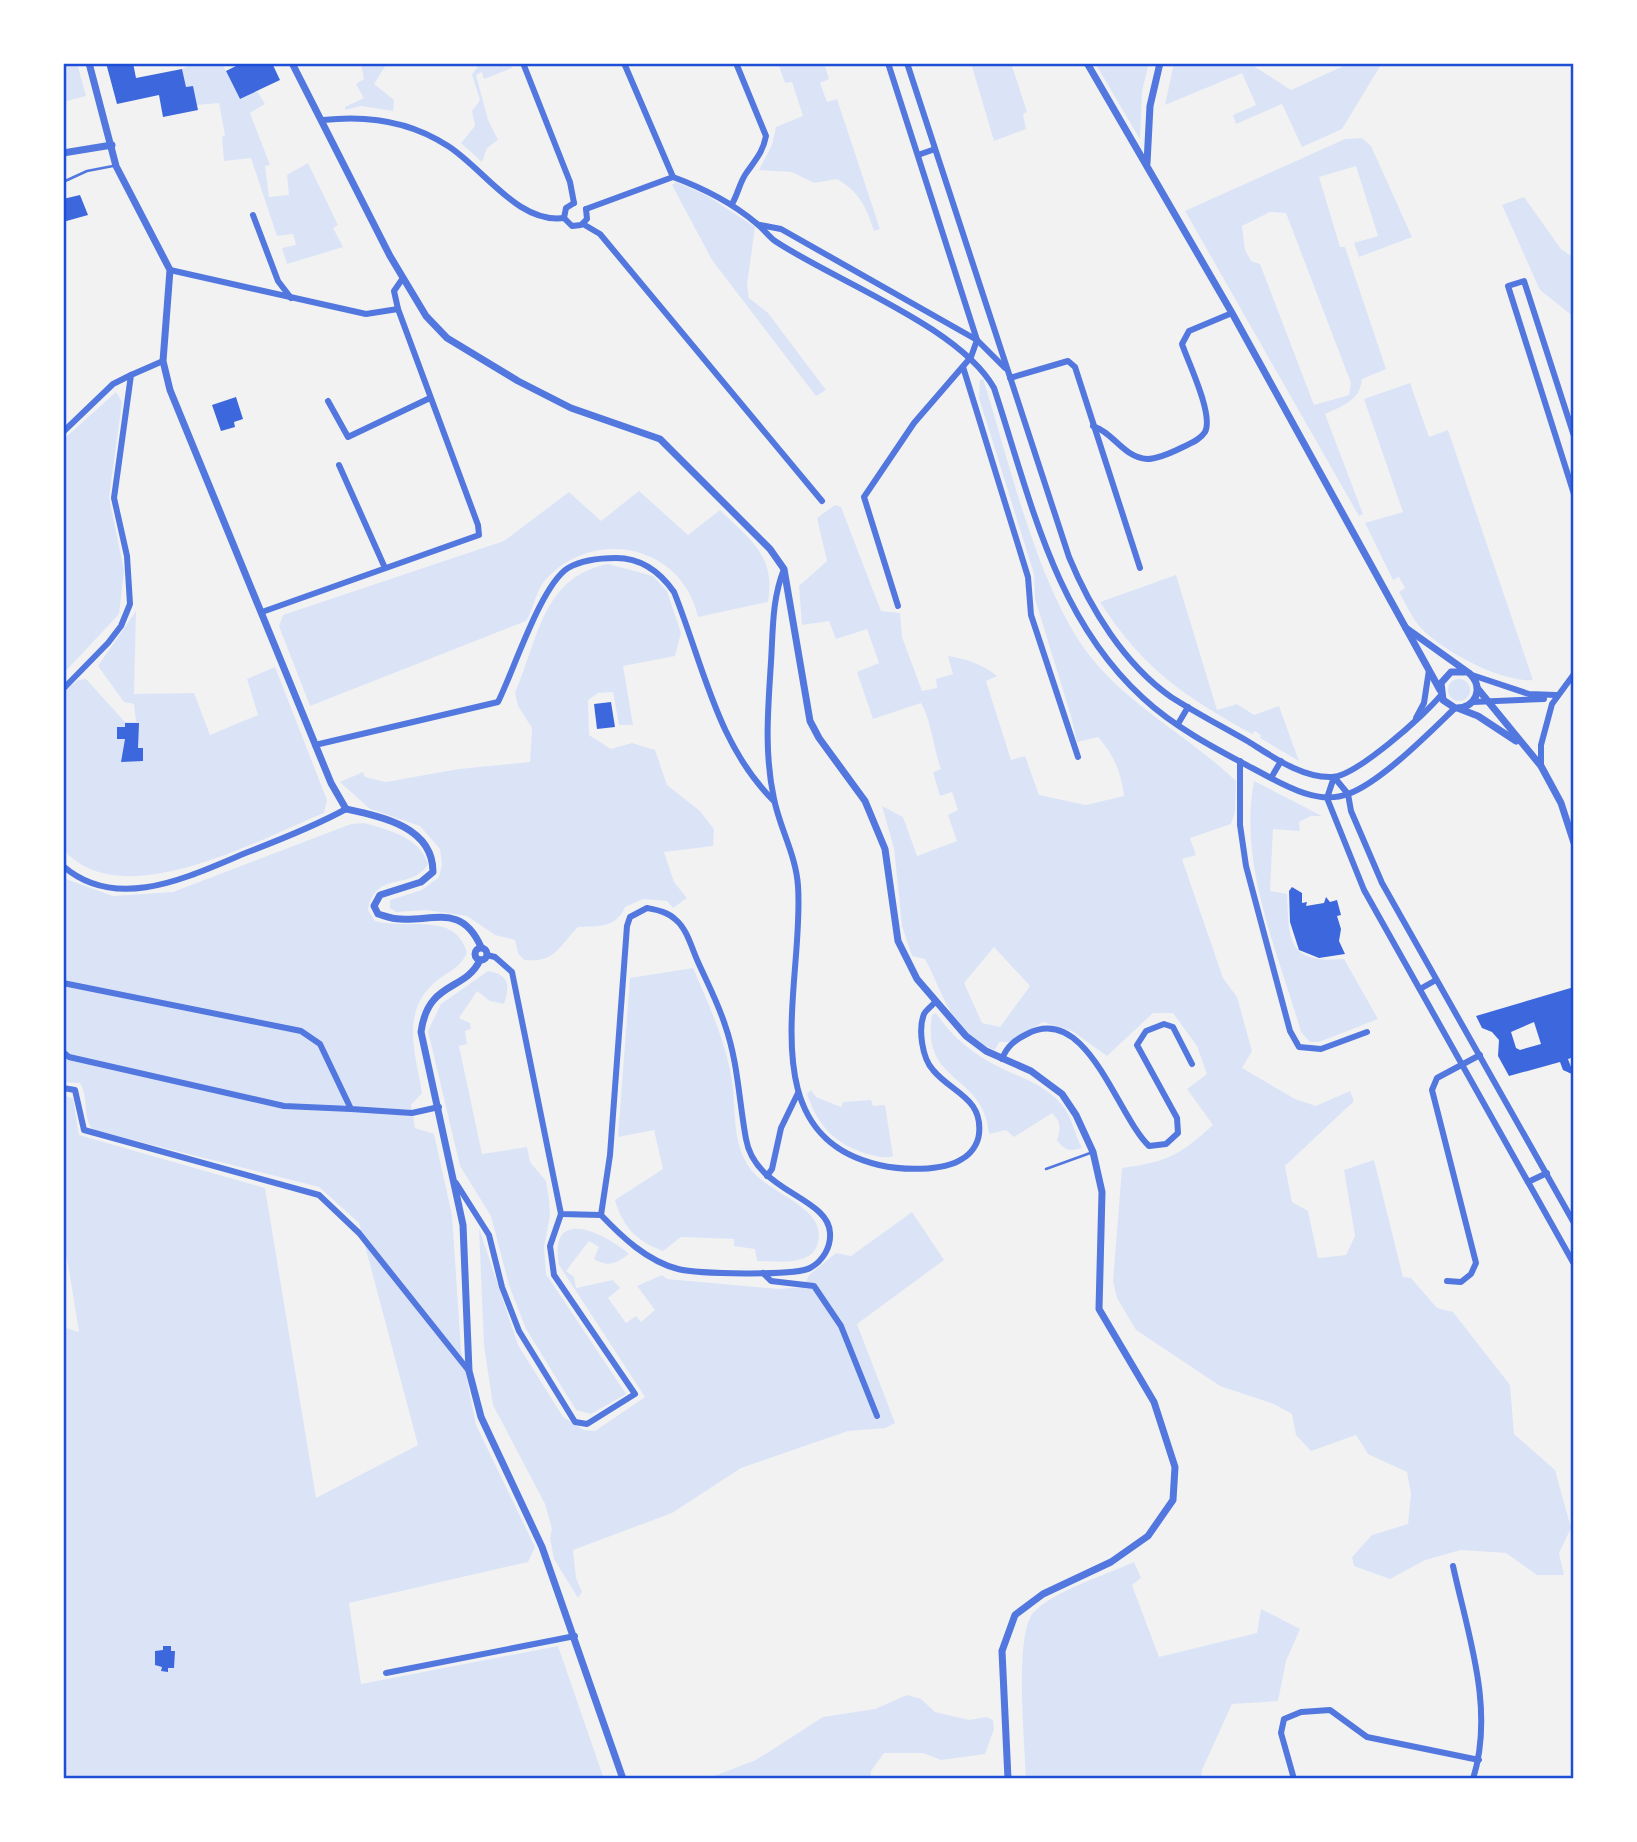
<svg xmlns="http://www.w3.org/2000/svg" width="1637" height="1842" font-family="'Sofia Sans Condensed',sans-serif">
<style>
.green{fill:#dbe4f7;fill-rule:evenodd}
.building{fill:#3d67dc;fill-rule:evenodd}
.lines{fill:none;stroke-linecap:round;stroke-linejoin:round}
.service{stroke:#5277de;stroke-width:2.5}
.minor{stroke:#5277de;stroke-width:6}
.tertiary{stroke:#5277de;stroke-width:7}
.neatline{fill:none;stroke:#1d4ed8;stroke-width:2.5}
</style>
<rect width="100%" height="100%" fill="#f2f2f2"/>
<g class="green">
<polygon points="63,63 77,63 86,96 63,102"/>
<polygon points="187,63 225,63 224,67 240,99 257,91 265,104 250,113 270,165 265,166 269,197 289,195 287,175 308,163 338,225 333,228 343,247 287,264 282,248 296,245 293,234 277,236 251,158 224,161 222,137 225,135 219,103 197,105 193,86 186,87 182,69 188,66"/>
<polygon points="361,63 387,63 374,84 394,100 393,111 361,106 345,110 345,107 364,98 356,84 364,79"/>
<polygon points="480,63 510,63 512,68 484,79 482,72 476,75 488,120 498,140 487,148 482,162 461,143 475,126 472,111 480,100 472,75"/>
<path d="M778 63H824L829 79 820 83 827 102 837 99 880 229 874 231C866 206 860 193 837 179L814 183 792 172 759 170 772 145 776 127 803 116 792 82 785 83Z"/>
<polygon points="971,63 1011,63 1027,112 1023,114 1026,129 994,141"/>
<polygon points="1095,63 1149,63 1142,91 1140,139"/>
<polygon points="1174,63 1256,63 1255,67 1291,90 1350,63 1382,63 1342,129 1302,147 1282,104 1236,124 1233,115 1256,105 1242,73 1165,105"/>
<path d="M1362 138 1371 146 1412 237 1359 257 1354 243 1378 236 1356 166 1319 177 1340 247H1345L1386 369 1362 379C1360 401 1342 406 1325 414L1363 514 1359 516 1185 211 1345 139ZM1270 212 1286 213 1351 383 1349 395 1314 405 1260 264 1251 261 1245 250 1242 226Z"/>
<polygon points="676,182 706,195 755,227 747,285 749,298 768,313 826,390 816,396 712,260 672,185"/>
<polygon points="1524,197 1561,249 1574,258 1574,317 1540,290 1502,205"/>
<path d="M983 379C1010 463 1039 595 1094 661 1134 709 1191 738 1236 781L1235 812 1231 824 1190 838 1196 855 1182 859 1223 978 1237 997 1252 1051 1242 1068 1295 1099 1316 1106 1350 1091 1354 1101 1285 1166 1292 1202 1308 1211 1318 1258 1346 1255 1355 1236 1344 1170 1374 1160 1403 1277 1411 1278 1437 1308 1453 1312 1510 1385 1514 1434 1555 1470 1571 1528 1559 1553 1564 1575H1537L1506 1553 1461 1550 1425 1560 1390 1579 1354 1566 1352 1557 1372 1535 1408 1524 1411 1493 1407 1472 1368 1454 1356 1435 1311 1451 1296 1435 1292 1414 1274 1404 1220 1386 1136 1330 1117 1298 1113 1281 1122 1168C1167 1162 1180 1155 1213 1125L1187 1089 1207 1074 1197 1046 1173 1013H1153L1107 1056 1072 1031 1043 1022 1009 1042H999L995 1050C950 1033 945 996 925 959L912 956 902 926 894 848 882 806 903 817 917 856 957 841 948 815 958 810 952 792 940 796 933 772 941 769C933 747 932 723 921 703L873 719 857 672 879 663 867 629 836 639 829 621 802 625 799 586 827 561 817 518 835 505 841 507 881 611 900 613 902 637 922 691 937 688 936 679 953 674 948 656C967 659 982 664 997 676L986 681 1011 760 1025 756 1039 795 1086 805 1124 796C1121 772 1114 755 1098 737L1077 742 1071 716 1035 599 1034 574 979 398 980 380ZM994 947 1030 986 1000 1027 982 1023 964 983Z"/>
<path d="M1410 383 1429 437 1448 430 1533 680C1502 683 1443 651 1422 629 1412 619 1406 604 1399 592L1405 588 1399 577 1393 580 1365 523 1403 512 1364 399Z"/>
<polygon points="116,392 122,402 109,497 124,571 119,614 63,674 63,440"/>
<path d="M639 491 688 535 720 510C750 540 776 555 768 602L698 617C682 545 596 527 547 578 535 590 535 607 526 621L310 706 279 626 283 615 504 541 569 492 601 521Z"/>
<path d="M608 564 653 576 667 591 681 633 675 656 623 666 633 725H619L613 692 598 693 588 700 589 735 611 749 632 743 655 750 667 785 700 811 714 829 713 846 664 852 674 882 687 898 673 908 667 901 643 899 625 907C616 928 599 926 578 927 558 947 556 963 524 960L518 953 515 940 495 935 467 916 426 910 396 912 390 908V900L422 890 439 877 442 865 440 849 420 826 370 809 340 782 363 772 365 777 386 782 459 769 530 762 532 728 518 706 515 693C538 640 542 577 608 564Z"/>
<path d="M1176 575 1217 710 1237 704 1254 715 1279 706 1299 761 1260 738 1261 735 1255 731 1252 734C1184 696 1143 669 1100 602Z"/>
<path d="M136 611 134 694 194 693 210 735 258 715 247 679 275 667 327 800 324 813C259 839 121 917 63 849V692L78 680 86 679 125 722H136L134 704 124 702 98 666Z"/>
<circle cx="1459" cy="690" r="11"/>
<path d="M1254 781 1322 816H1311L1299 822 1300 831 1273 829 1270 891 1287 894C1289 943 1288 963 1344 959L1378 1019 1319 1042H1310L1301 1032C1278 952 1238 865 1254 781Z"/>
<path d="M364 823C388 830 420 837 428 864 411 892 376 869 368 910L375 921C409 930 456 911 467 953 459 970 444 973 432 985 401 1015 416 1055 422 1093L411 1105 415 1128 434 1134 452 1215 461 1350 476 1425 535 1547 528 1562 349 1603 361 1684 558 1646 604 1779H63V1327L79 1332 67 1258 63 1253V1095L73 1099 79 1135 265 1188 316 1498 418 1445 359 1223 319 1187 93 1130C82 1117 89 1097 80 1083L63 1082V878L113 896 173 892 351 824Z"/>
<path d="M693 968C709 1005 725 1040 732 1080 736 1108 732 1138 747 1164 764 1194 827 1205 818 1242 813 1267 777 1261 757 1261L755 1249 734 1246V1239L681 1237 663 1251C636 1241 623 1227 615 1200L663 1169 654 1130 618 1137 630 978Z"/>
<path d="M488 971C510 974 510 987 504 1004L490 1001 477 991 459 1018 470 1023 471 1029 465 1031 467 1044 459 1046 482 1154 527 1147 530 1162 546 1181 549 1199 550 1215 544 1247 546 1274 626 1394 591 1414 576 1410 526 1329 509 1285 491 1216 460 1166 428 1031 441 1004Z"/>
<path d="M936 1013C951 1036 972 1053 997 1066 1020 1078 1043 1083 1061 1104 1073 1117 1074 1134 1082 1148 1070 1152 1064 1150 1057 1140 1061 1128 1061 1122 1052 1113L1014 1137 1006 1130 989 1134C984 1072 921 1086 932 1015Z"/>
<path d="M811 1090 816 1097 841 1107 843 1102 871 1100 873 1106 885 1105 893 1156C885 1159 876 1156 867 1154 835 1144 818 1126 807 1094Z"/>
<path d="M912 1212 944 1260 857 1324 895 1423 885 1428 848 1431 741 1468 672 1513 573 1550 576 1578 582 1592 578 1598 554 1559 550 1538 552 1529 545 1504 493 1405 484 1346 479 1228 518 1345 563 1417 584 1430 595 1431 645 1397 559 1265C548 1205 605 1233 629 1254 616 1263 609 1268 594 1259L599 1247 589 1241 566 1271 574 1277 576 1288 613 1280 620 1288 608 1298 626 1323 636 1316 641 1322 655 1310 637 1286 662 1275 667 1279 779 1289 803 1287 809 1275 836 1253 851 1256Z"/>
<path d="M1134 1562 1141 1578 1132 1585 1159 1657 1257 1633 1261 1609 1300 1629 1286 1661 1278 1701 1232 1704 1202 1770 1201 1779H1026C1025 1747 1014 1636 1033 1613 1053 1591 1106 1575 1134 1562Z"/>
<polygon points="907,1695 921,1699 935,1712 969,1720 986,1717 993,1720 994,1729 985,1754 941,1760 923,1753 884,1753 871,1771 870,1779 706,1779 756,1760 823,1717 875,1709"/>
</g>
<g class="building">
<polygon points="106,63 133,63 136,78 182,69 186,87 193,86 198,110 163,117 159,95 117,104"/>
<polygon points="242,63 272,63 280,80 240,99 226,71"/>
<polygon points="80,195 88,215 63,222 63,199"/>
<polygon points="236,397 243,419 234,422 235,427 221,431 212,405"/>
<polygon points="611,702 615,727 597,729 594,704"/>
<polygon points="125,723 139,723 138,748 143,748 143,761 121,762 125,739 117,739 117,727 125,727"/>
<polygon points="1292,887 1302,893 1302,903 1307,902 1306,906 1324,903 1326,897 1330,902 1337,900 1341,915 1337,916 1341,929 1339,941 1345,954 1319,958 1299,950 1290,922 1289,891"/>
<path d="M1574 987V1057L1568 1059 1574 1075 1563 1070 1560 1062 1509 1076 1498 1056 1499 1040 1492 1032 1482 1028 1476 1016ZM1534 1022 1541 1044 1520 1050 1516 1048 1511 1032Z"/>
<polygon points="163,1646 171,1646 171,1651 175,1651 174,1668 168,1668 168,1672 161,1671 162,1667 155,1665 155,1651 163,1650"/>
</g>
<g class="lines">
<g class="service">
<polyline points="63,182 87,171 113,166"/>
<polyline points="1046,1169 1093,1152"/>
</g>
<g class="minor">
<polyline points="523,63 570,182 574,203"/>
<path d="M624 63 673 177C703 188 731 202 756 223 763 228 768 236 775 241 835 281 960 327 994 388 1030 497 1054 617 1143 698 1174 727 1216 749 1254 769 1281 783 1316 806 1348 794 1381 782 1429 733 1455 708"/>
<polyline points="888,63 977,340 971,357 914,423 864,497 898,606"/>
<path d="M907 63 1069 557C1090 608 1124 664 1171 697 1196 713 1223 727 1249 742 1273 757 1302 778 1332 777 1355 777 1425 715 1441 695"/>
<path d="M323 120C367 115 410 121 448 146 484 169 518 224 564 218"/>
<polyline points="918,155 935,149"/>
<path d="M732 204C738 194 740 181 747 172 756 159 763 152 766 136L736 63"/>
<polyline points="586,209 673,177"/>
<polyline points="253,215 278,281 291,298"/>
<polyline points="564,218 572,226 581,225 587,219 586,209"/>
<polyline points="564,218 566,208 574,203"/>
<polyline points="583,224 600,234 822,501"/>
<polyline points="760,225 781,229 977,340 1005,368"/>
<polyline points="170,270 366,314 398,309"/>
<polyline points="963,367 1028,577 1031,615 1078,757"/>
<polyline points="1010,378 1068,361 1075,367 1140,568"/>
<polyline points="328,401 348,437 430,398"/>
<path d="M1093 426C1114 433 1123 457 1147 459 1158 459 1173 452 1183 447 1191 443 1200 440 1205 432 1214 415 1188 362 1182 344L1189 331 1232 313"/>
<polyline points="63,432 113,384 131,375"/>
<polyline points="1574,436 1524,281 1508,286 1574,494"/>
<polyline points="339,465 385,568"/>
<path d="M784 569C772 599 773 630 771 662 768 709 764 753 774 799 780 829 796 855 798 886 805 981 748 1135 879 1165 901 1170 942 1172 962 1159 971 1154 978 1144 979 1134 983 1098 952 1093 933 1070 922 1058 918 1029 924 1014 926 1010 932 1006 935 1002"/>
<polyline points="262,612 479,535 478,525 398,309 394,291 403,278"/>
<polyline points="1472,675 1529,694 1556,695"/>
<polyline points="63,689 108,643 121,626 130,604 127,556 114,498 131,375 163,361"/>
<polyline points="1473,702 1544,699"/>
<polyline points="1416,718 1424,703 1429,670"/>
<polyline points="1178,724 1188,707"/>
<path d="M315 745 498 702C514 670 541 585 568 568 582 560 600 558 616 558 641 558 660 572 674 592 703 664 717 745 774 801"/>
<polyline points="1240,761 1240,825 1246,866 1290,1031 1299,1047 1321,1049 1367,1032"/>
<polyline points="1541,766 1541,745 1552,704 1574,674"/>
<polyline points="1334,777 1327,798 1364,890 1574,1264"/>
<polyline points="1334,777 1348,794 1351,811 1382,883 1574,1223"/>
<polyline points="1271,778 1281,761"/>
<path d="M63 866C118 914 192 875 248 852 282 839 315 826 346 809"/>
<path d="M647 908C657 910 668 912 676 920 687 929 692 949 698 962 707 982 718 1003 725 1025 738 1062 739 1101 746 1139 755 1192 829 1197 830 1233 831 1247 823 1261 810 1268 795 1276 697 1274 678 1269 647 1261 622 1237 601 1215L610 1155 627 926 630 917Z"/>
<polyline points="487,955 495,957 512,972 561,1214 601,1215"/>
<polyline points="63,983 301,1031 320,1044 351,1109 412,1113 439,1107"/>
<polyline points="1420,989 1436,980"/>
<polyline points="63,1052 69,1057 284,1106 351,1109"/>
<path d="M1002 1059C1007 1046 1015 1040 1027 1034 1087 1002 1117 1116 1149 1146L1166 1144 1178 1133 1177 1118 1137 1045 1146 1031 1164 1024 1173 1027 1192 1064"/>
<polyline points="63,1088 75,1090 84,1130 319,1195 359,1233 469,1371"/>
<polyline points="767,1176 772,1169 781,1128 798,1093"/>
<polyline points="1528,1182 1547,1173"/>
<polyline points="456,1183 489,1235 502,1287 519,1331 575,1422 587,1424 635,1394 554,1275 550,1246 561,1214"/>
<polyline points="763,1273 771,1281 814,1286 841,1326 877,1416"/>
<polyline points="1447,1281 1461,1282 1471,1274 1476,1263 1432,1090 1437,1078 1480,1055"/>
<path d="M1453 1566C1468 1635 1495 1709 1473 1779"/>
<polyline points="386,1673 575,1636"/>
<polyline points="1294,1779 1281,1733 1284,1719 1301,1712 1330,1710 1367,1737 1479,1760"/>
</g>
<g class="tertiary">
<path d="M89 63 116 166 170 270 163 361 170 390 331 783 346 809C383 817 433 827 433 872L421 882 380 895 374 906 378 914C385 916 393 919 400 919 435 921 462 904 481 947"/>
<polyline points="292,63 390,256 426,316 447,338 518,381 571,408 660,439 770,549 784,569 810,721 819,738 865,801 885,849 898,941 917,979 966,1036 986,1051 1031,1071 1062,1094 1076,1115 1093,1152 1102,1192 1099,1309 1154,1402 1175,1467 1173,1500 1148,1536 1111,1562 1043,1594 1015,1615 1002,1651 1008,1779"/>
<polyline points="1087,63 1232,313 1440,690"/>
<polyline points="63,153 112,145"/>
<polyline points="1147,163 1150,106 1160,63"/>
<path d="M1406 628 1469 673C1485 687 1476 709 1455 708L1443 700 1441 683 1451 672H1466"/>
<polyline points="1478,689 1541,766 1561,803 1574,843"/>
<polyline points="1460,709 1478,716 1516,741"/>
<circle cx="481" cy="954" r="6"/>
<path d="M480 960C465 992 428 980 421 1032L463 1225 469 1371 481 1417 542 1547 623 1779"/>
</g>
</g>
<rect width="1637" height="1842" fill="none" stroke="#ffffff" stroke-width="130"/>
<rect x="65" y="65" width="1507" height="1712" class="neatline"/>
</svg>
